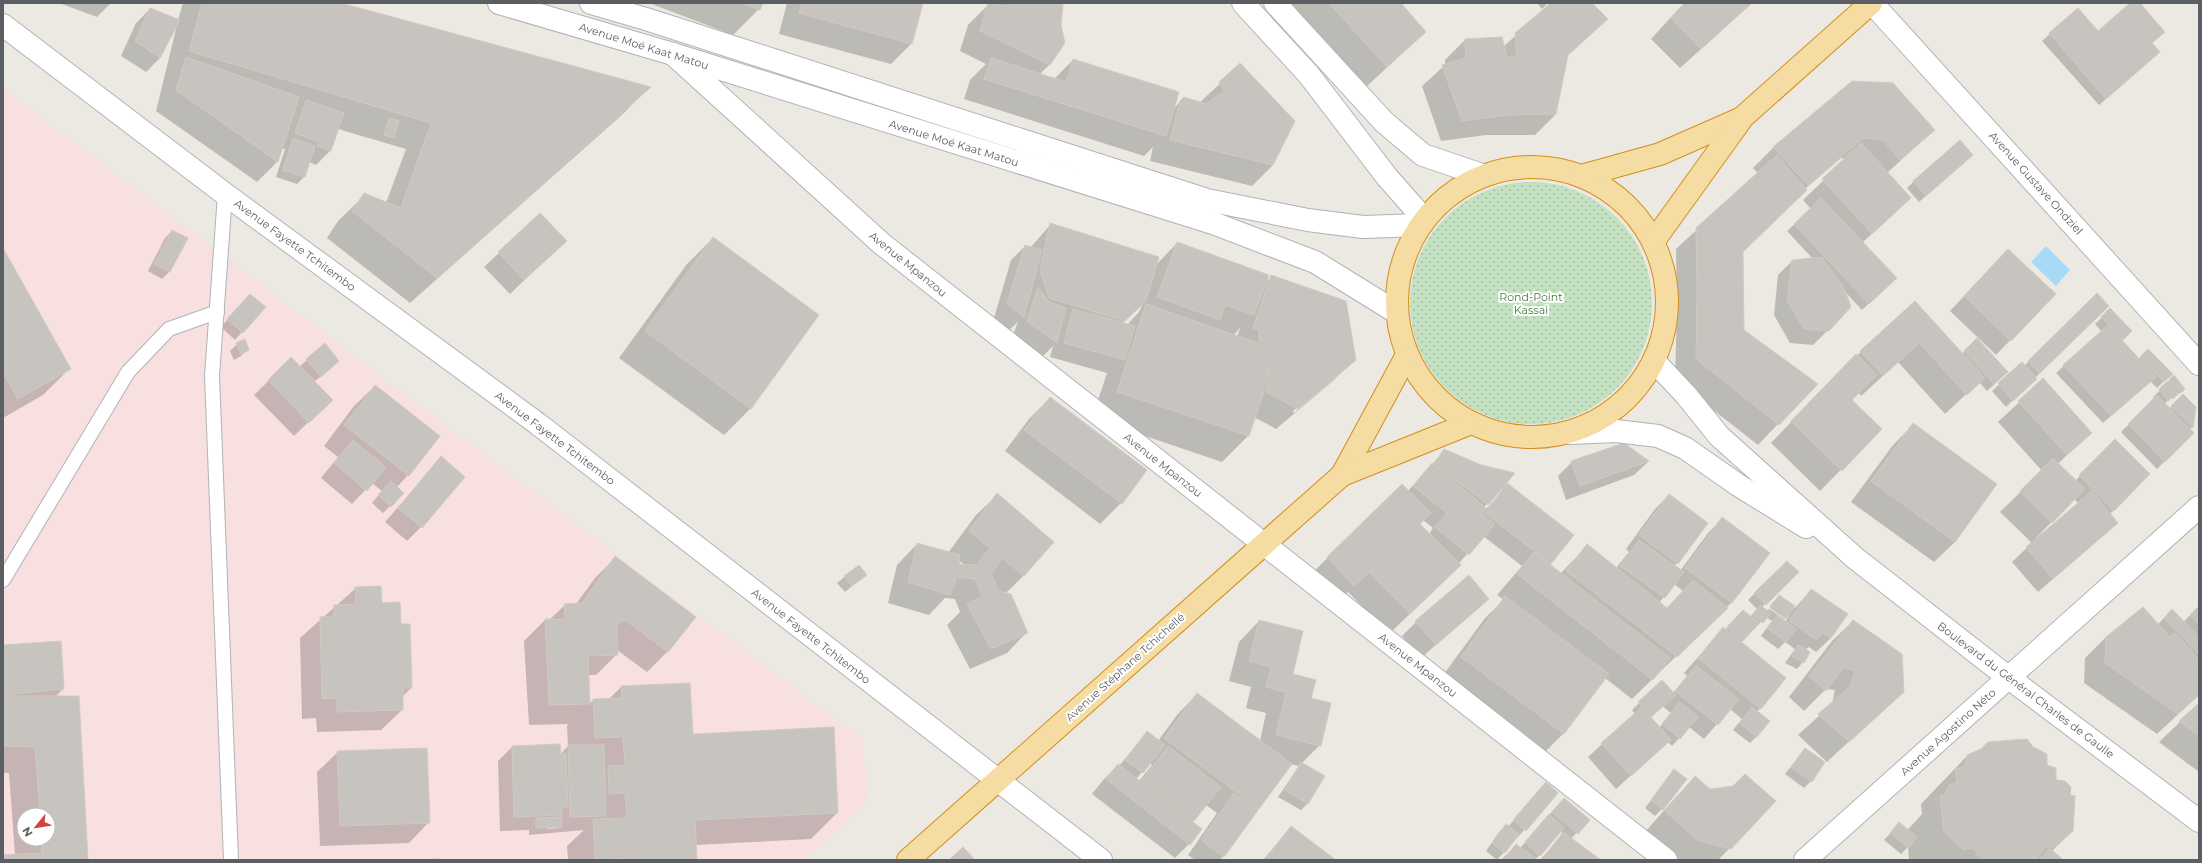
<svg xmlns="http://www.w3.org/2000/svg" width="2202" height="863" font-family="Montserrat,sans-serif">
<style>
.medical{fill:#f8e0e0;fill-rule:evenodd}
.park{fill:url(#park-dots)}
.water{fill:#a9daf5}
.shadow{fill:#0003;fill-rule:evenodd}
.building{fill:#c7c4c0;stroke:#d0cac2}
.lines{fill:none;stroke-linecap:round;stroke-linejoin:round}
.service-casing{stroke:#b0b3b7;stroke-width:16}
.minor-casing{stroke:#b0b3b7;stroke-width:24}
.tertiary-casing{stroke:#b0b3b7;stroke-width:24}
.secondary-casing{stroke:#afb2b6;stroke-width:24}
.trunk-casing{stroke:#d68e18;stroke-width:24}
.service{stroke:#fff;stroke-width:14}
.minor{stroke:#fff;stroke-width:22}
.tertiary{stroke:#fff;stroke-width:22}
.secondary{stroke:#fff;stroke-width:22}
.trunk{stroke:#f4dca2;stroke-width:22}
.labels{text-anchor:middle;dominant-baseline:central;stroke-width:4;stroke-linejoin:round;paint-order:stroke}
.street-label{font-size:11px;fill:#5b5e62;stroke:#fff}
.park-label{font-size:11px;fill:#3f7e3d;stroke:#fff}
</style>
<defs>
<pattern id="park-dots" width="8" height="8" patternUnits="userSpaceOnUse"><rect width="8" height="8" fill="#c4e1c2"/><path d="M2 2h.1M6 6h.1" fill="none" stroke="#a2baa1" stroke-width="1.8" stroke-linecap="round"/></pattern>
</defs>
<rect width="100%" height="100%" fill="#ece9e3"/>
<path class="medical" d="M3 88 549 504 863 740 867 804 803 860H3ZM24 815H48V839H24Z"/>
<circle class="park" cx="1531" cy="303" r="121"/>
<polygon class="water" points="2046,246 2070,270 2056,286 2031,262"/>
<g class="shadow">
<polygon points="59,3 111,3 97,17"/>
<polygon points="183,3 337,3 649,87 624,113 410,303 327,238 338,221 365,195 386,203 406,149 338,129 330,151 316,165 309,162 304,177 297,184 276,177 285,149 282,148 277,162 257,182 156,111 177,25 160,58 146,72 121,56 136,23 150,9 178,20"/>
<polygon points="649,3 762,3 759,9 733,35"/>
<polygon points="787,3 922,3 911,44 891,64 779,34"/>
<polygon points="994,3 1062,3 1060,25 1064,43 1049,65 1040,74 1054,79 1073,60 1173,109 1184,98 1199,103 1240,65 1273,165 1252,186 1150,161 1153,147 1144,156 964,99 970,80 986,64 960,51 968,25 988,5 994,5"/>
<polygon points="1290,3 1400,3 1425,32 1366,87"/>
<polygon points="1537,3 1548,3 1542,9"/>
<polygon points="1552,3 1591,3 1606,19 1566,57 1556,114 1535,135 1486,135 1441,141 1422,86 1445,65 1445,60 1465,40 1503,47"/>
<polygon points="1684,3 1752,3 1680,68 1651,39"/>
<polygon points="2131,3 2139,3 2151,44 2152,59 2099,105 2042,41 2078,9 2098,32"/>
<polygon points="1934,130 1887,173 1910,198 1862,243 1895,278 1862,310 1844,291 1828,330 1813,345 1790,343 1774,315 1778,275 1792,261 1813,259 1787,231 1811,209 1803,200 1846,159 1841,158 1805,189 1742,252 1743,331 1816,384 1758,445 1675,380 1677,308 1676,249 1758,173 1753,168 1774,147"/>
<polygon points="1965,162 1919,202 1907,188 1914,181"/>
<polygon points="540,214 565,241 510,294 484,267"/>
<path d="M1051 224 1156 265 1177 243 1265 283 1271 277 1354 359 1334 380 1276 429 1254 417 1248 436 1222 462 1092 418 1107 373 1050 357 1053 346 1042 357 1013 335 1018 322 1009 330 994 318 1011 260 1025 246 1030 248ZM1143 303 1139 312 1127 325 1122 324ZM1240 328 1237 337 1233 336ZM1335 376V378L1294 413 1293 411Z"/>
<polygon points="172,231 187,239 169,272 162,279 148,271 165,238"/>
<polygon points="713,238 818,316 750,409 724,435 619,358 687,264"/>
<polygon points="3,250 69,369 43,395 3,418"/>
<polygon points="1994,264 2054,294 1996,355 1950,311"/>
<polygon points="2097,294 2107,306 2006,407 1992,391 2022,363 2024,366"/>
<polygon points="243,302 264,307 235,340 221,327"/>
<polygon points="1915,302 1962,354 1977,340 2000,379 1987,391 1979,382 1945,414 1898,362 1861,396 1858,392 1851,400 1881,429 1820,491 1771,443 1835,376"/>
<polygon points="2110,310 2131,331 2121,341 2138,360 2148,350 2171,374 2157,388 2150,381 2103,423 2056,373 2102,332 2095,324"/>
<polygon points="237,344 248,349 241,356 234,360 230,351"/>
<polygon points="291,359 299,367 307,360 331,368 314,382 331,400 294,436 254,395"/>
<polygon points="2174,377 2184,389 2173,399 2171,398 2164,404 2169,409 2183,396 2195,407 2192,427 2189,430 2193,433 2157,469 2121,432 2155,399 2153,397"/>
<path d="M2043 380 2090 432 2058 464 2075 481 2115 441 2149 474 2110 514 2117 523 2038 592 2012 562 2032 543 2000 512 2042 471 1998 422ZM2074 499 2079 504 2036 540 2035 539Z"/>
<polygon points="375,386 408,475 397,487 403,493 383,513 372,503 382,491 372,483 352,504 321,478 338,457 324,446 354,406"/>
<polygon points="1050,398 1121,503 1100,524 1005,451 1029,419"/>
<polygon points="1913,425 1996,485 1955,542 1934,562 1851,502 1893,445"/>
<polygon points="1624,444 1648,462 1634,475 1566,500 1558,476 1572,462"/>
<path d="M1444 451 1487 504 1484 507 1486 509 1508 485 1551 564 1549 565 1560 574 1587 546 1616 568 1629 552 1626 549 1655 509 1669 495 1677 563 1674 566 1680 571 1708 533 1722 519 1732 602 1632 699 1605 678 1563 734 1543 754 1441 678 1485 618 1504 600 1497 595 1522 566 1483 536 1439 586 1389 634 1348 592 1333 606 1307 578 1402 485 1408 491ZM1423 520 1433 528 1429 534 1419 524ZM1674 584 1683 591 1667 609 1659 603Z"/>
<polygon points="441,458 421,527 407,541 385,522"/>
<path d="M997 495 1024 575 1005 594 1027 632 1007 653 970 669 947 625 960 612 955 599 945 598 929 615 888 603 897 565 917 544 948 553 976 515ZM958 560 965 565H958Z"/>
<path d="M615 558 695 617 667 652 647 672 617 650V654L596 675H588L589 705 593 700 609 699 621 687 692 735 837 813 811 839 695 845 696 860H568L567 846 584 830 529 835V830L500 831 498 761 512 747 559 745 560 755 568 746 567 726 569 724 529 725 524 641 545 620H549L565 605 576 604 595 578ZM559 826V828L547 829 549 827Z"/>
<path d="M1787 562 1797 572 1762 607 1767 611 1769 609 1784 619 1783 621 1785 622 1789 616 1786 618 1770 607 1772 603 1779 597 1795 608 1811 590 1831 638 1816 652 1809 647 1805 650 1803 662 1797 669 1785 663 1795 649 1785 642 1778 649 1761 636 1772 621 1766 617 1740 643 1785 678 1757 712V736L1750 743 1733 730 1742 719 1730 709 1704 739 1689 727 1672 746 1668 742 1616 789 1588 757 1635 714 1632 710 1662 681 1673 693 1687 676 1684 673 1723 629 1725 630 1736 618 1750 617 1757 609 1748 600ZM1662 706 1671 713 1659 728 1650 718Z"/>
<polygon points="858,566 865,575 845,592 837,583"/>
<polygon points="356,588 381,604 400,625 411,688 402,697 402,710 381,730 317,732 316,718 302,719 300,638"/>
<polygon points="1488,599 1421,658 1402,636 1416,622"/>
<polygon points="2199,607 2199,695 2157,734 2084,683 2085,658 2106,637 2157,625 2172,610 2183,622"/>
<path d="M1259 621 1291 675 1310 699 1320 745 1302 763 1307 804 1301 810 1278 797 1299 766 1291 764 1220 860H1195L1188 855 1217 813 1206 805 1192 822 1189 844 1175 858 1092 794 1104 779 1118 765 1119 766 1147 732 1158 741 1177 715 1197 694 1260 741 1266 713 1246 708 1251 687 1229 681 1239 642ZM1150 763 1152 765 1139 781 1136 779Z"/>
<polygon points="1853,621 1903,691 1827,762 1798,735 1832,704 1835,690 1826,689 1804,711 1789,697 1832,641"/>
<path d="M3 646 63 689 55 697 87 860H3V856L15 855 9 773H3ZM24 815H48V839H24Z"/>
<polygon points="2199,704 2199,772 2159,742"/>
<polygon points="1805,749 1811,781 1804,788 1785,774"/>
<polygon points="338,752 429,822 409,843 320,846 317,772"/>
<polygon points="1967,756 2046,766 2055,781 2069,796 2072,831 2052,851 2062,860 1909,860 1908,847 1901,854 1884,840 1899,824 1907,830 1914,823 1922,814 1921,804"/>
<polygon points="1674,771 1662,809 1655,816 1645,808"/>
<polygon points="1695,777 1730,848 1718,860 1676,860 1645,832 1675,798"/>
<polygon points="1539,791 1557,794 1497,860 1486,851 1499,832 1506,826 1508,827"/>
<polygon points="1557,806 1588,820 1571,839 1599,860 1540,860 1563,834 1560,831 1535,860 1501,860 1516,845 1520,848"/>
<polygon points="1291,827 1334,860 1263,860"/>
</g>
<g class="building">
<polygon points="202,3 341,3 651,87 437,278 352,211 364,193 401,208 431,123 189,51"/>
<polygon points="742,3 763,3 760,10"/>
<polygon points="802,3 923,3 912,44 799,13"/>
<polygon points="988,3 1009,6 1010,3 1063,3 1061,25 1065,43 1050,65 980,31"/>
<polygon points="1329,3 1401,3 1426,32 1387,67"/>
<polygon points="1551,3 1592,3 1608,19 1568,55 1556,114 1507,115 1462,121 1442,65 1466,58 1465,39 1502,37 1507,57 1517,56 1515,33"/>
<polygon points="1685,3 1752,3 1701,49 1671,18"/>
<polygon points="2130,3 2140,3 2165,32 2152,43 2160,52 2106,99 2049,33 2078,8 2098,31"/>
<polygon points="150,8 180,20 160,58 135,41"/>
<polygon points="186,57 299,97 278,162 176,90"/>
<polygon points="991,58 1066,82 1073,59 1179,92 1166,136 984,79"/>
<polygon points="1240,63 1295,121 1273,165 1170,140 1180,101 1184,97 1206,104 1224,91 1219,82"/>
<polygon points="1852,81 1893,83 1935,130 1900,160 1883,140 1863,138 1808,185 1773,147"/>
<polygon points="306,100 344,113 331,151 317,146 319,142 295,133"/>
<polygon points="389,118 399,121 394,138 384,135"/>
<polygon points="293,138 315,146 305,177 283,170"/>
<polygon points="1960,140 1973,155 1926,196 1913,181"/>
<polygon points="1861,143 1911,198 1872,234 1822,179"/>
<polygon points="1777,155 1807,190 1743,252 1744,330 1818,384 1779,425 1696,359 1697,287 1696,228"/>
<polygon points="1821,198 1897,278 1869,304 1794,224"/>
<polygon points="540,213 567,241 524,280 498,252"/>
<polygon points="1050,223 1159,257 1146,301 1125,321 1049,298 1040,270"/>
<polygon points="172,230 188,238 170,272 154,264"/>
<polygon points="713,237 819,315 751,409 645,331"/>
<polygon points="1177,242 1269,275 1254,315 1225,305 1220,320 1157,297"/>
<polygon points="1025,245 1042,250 1024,317 1007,304"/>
<polygon points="3,248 71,369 18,399 3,373"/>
<polygon points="2008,249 2056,294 2011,341 1964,296"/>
<polygon points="1822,257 1844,288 1851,307 1829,331 1804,329 1787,300 1792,260"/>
<polygon points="1271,275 1346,301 1356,360 1298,409 1266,392 1268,365 1259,340 1259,330 1253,328"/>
<polygon points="1038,287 1049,302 1066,308 1057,343 1027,321"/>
<polygon points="2097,293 2109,306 2040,373 2028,361"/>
<polygon points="250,294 266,307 243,333 227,319"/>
<polygon points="1915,301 1985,378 1967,395 1919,343 1883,376 1860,351"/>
<polygon points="1146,304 1258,343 1267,367 1263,395 1249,436 1117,392"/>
<polygon points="2110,308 2132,331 2123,340 2101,317"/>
<polygon points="1073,309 1135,326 1125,360 1064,343"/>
<polygon points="2108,325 2156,377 2111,416 2063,365"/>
<polygon points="1977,338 2008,372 1994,384 1964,351"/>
<polygon points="245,339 249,350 241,354 236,343"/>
<polygon points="325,343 339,361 321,377 306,359"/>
<polygon points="2148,349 2173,374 2164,382 2140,357"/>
<polygon points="1856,354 1877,375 1852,400 1882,429 1842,471 1791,421"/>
<polygon points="291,357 333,400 309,423 268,380"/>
<polygon points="2022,362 2037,379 2013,401 1998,383"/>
<polygon points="2174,375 2185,389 2181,393 2169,380"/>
<polygon points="2043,378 2092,433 2067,455 2018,401"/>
<polygon points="2168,381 2178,393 2168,401 2159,389"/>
<polygon points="375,385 440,436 409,476 344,425"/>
<polygon points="2183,394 2196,407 2193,428 2171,406"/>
<polygon points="2157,395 2194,433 2165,462 2128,424"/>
<polygon points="1050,397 1147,470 1122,504 1024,430"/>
<polygon points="1913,423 1997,484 1955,542 1871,481"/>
<polygon points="2115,439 2150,474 2114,511 2079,475"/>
<polygon points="353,440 386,467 367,491 334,463"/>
<polygon points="1624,443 1649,461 1580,486 1571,461"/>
<polygon points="1444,449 1481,465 1515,473 1488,505 1434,464"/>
<polygon points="441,456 465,477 422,528 398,508"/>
<polygon points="2053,458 2085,489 2052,523 2020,491"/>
<polygon points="1432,463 1486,508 1482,514 1495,524 1469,555 1435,527 1447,513 1413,486"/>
<polygon points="391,481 404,493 391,507 378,495"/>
<polygon points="1507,483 1574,535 1551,564 1485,513"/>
<polygon points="1402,484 1431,513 1420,524 1461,565 1410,614 1369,572 1354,586 1327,557"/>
<polygon points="2092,491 2118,523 2053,579 2026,547"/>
<polygon points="997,493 1054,542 1024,576 1002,558 991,574 999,591 1011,594 1028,633 991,649 967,604 982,596 975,579 957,577 950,595 908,582 917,543 960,555 959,564 977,565 990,548 969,531"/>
<polygon points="1669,494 1708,523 1678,564 1639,535"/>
<polygon points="1722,517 1770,553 1732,603 1685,568"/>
<polygon points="1639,540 1684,572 1665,598 1620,566"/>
<polygon points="1587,544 1667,608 1693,580 1728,608 1677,657 1566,571"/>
<polygon points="1534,552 1670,658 1653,680 1517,574"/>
<polygon points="615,556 696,617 668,652 625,620 617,624 618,655 588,656 590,704 549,705 545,619 565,619 564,604 582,603"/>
<polygon points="1787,561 1799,572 1766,605 1754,593"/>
<polygon points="859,565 867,575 852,586 844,576"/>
<polygon points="1469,575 1489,599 1436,645 1415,621"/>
<polygon points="381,586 382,603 400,602 401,624 410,624 412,688 403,688 403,710 337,712 336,698 322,699 320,617 334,616 334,605 356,604 355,587"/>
<polygon points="1811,589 1848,614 1831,638 1822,632 1817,640 1789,621"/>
<polygon points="1779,595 1795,606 1786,619 1770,608"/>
<polygon points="1505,596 1609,674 1564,734 1461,657"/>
<polygon points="1760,605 1771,613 1763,623 1752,615"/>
<polygon points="2199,606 2199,625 2190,615"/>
<polygon points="2143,607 2170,637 2175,633 2199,659 2199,695 2178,714 2105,663 2106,637"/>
<polygon points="2172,609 2199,637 2199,655 2164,618"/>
<polygon points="1743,610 1759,623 1743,641 1727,627"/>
<polygon points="1777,615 1796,629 1786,642 1767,628"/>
<polygon points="1259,620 1303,631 1293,674 1316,680 1311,698 1331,703 1321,746 1276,735 1286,692 1266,687 1271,667 1249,661"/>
<polygon points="1853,620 1902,654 1904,692 1849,742 1818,714 1851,686 1855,670 1843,668 1826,691 1809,676"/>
<polygon points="1723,627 1786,678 1761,709 1698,658"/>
<polygon points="61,641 64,689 3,695 3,645"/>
<polygon points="1798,645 1810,652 1804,663 1792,656"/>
<polygon points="1696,666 1739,699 1718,725 1676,692"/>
<polygon points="1662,680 1676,695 1651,717 1638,702"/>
<polygon points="690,683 693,734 834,727 838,813 695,820 697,860 632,860 632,858 595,860 593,819 627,818 625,793 609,794 608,766 625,765 623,737 595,738 593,699 622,698 621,686"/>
<polygon points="1197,693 1292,764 1259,809 1164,738"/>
<polygon points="3,696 79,696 88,860 3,860 3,855 42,853 41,839 48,839 48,815 40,815 35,747 3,746"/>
<polygon points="1680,702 1698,717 1680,739 1662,724"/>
<polygon points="2199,703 2199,736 2179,721"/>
<polygon points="1642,707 1671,740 1631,776 1601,743"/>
<polygon points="1752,707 1770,721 1757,737 1739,723"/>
<polygon points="1147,731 1165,745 1143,773 1125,760"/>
<polygon points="2027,739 2033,747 2047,754 2047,765 2056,768 2056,780 2065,781 2071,787 2070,795 2075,796 2073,831 2055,847 2045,847 2036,860 1982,860 1973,848 1963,850 1944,831 1940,796 1944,796 1949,785 1957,783 1955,769 1965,767 1967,755 1981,749 1988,742"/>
<polygon points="560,744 561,754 566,754 568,807 562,807 562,815 514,817 512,746"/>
<polygon points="568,745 604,745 606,816 570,817"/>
<polygon points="1168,746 1221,787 1194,821 1142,780"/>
<polygon points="427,748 430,823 340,826 337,751"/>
<polygon points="1805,748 1825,762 1812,782 1791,767"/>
<polygon points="1301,762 1325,776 1308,804 1285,790"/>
<polygon points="1118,764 1202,829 1190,845 1106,779"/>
<polygon points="1674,769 1687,779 1663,810 1651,800"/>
<polygon points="1745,774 1776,801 1731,849 1697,840 1665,811 1695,776 1710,789 1733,786"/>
<polygon points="1546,782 1558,793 1526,831 1513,820"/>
<polygon points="1234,793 1258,810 1224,857 1201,840"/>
<polygon points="1564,798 1590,820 1578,834 1552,812"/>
<polygon points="1549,814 1564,828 1540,856 1525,842"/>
<polygon points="562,817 562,827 536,828 536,818"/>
<polygon points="1899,822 1917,837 1909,848 1890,833"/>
<polygon points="1506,824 1519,834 1505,853 1492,843"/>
<polygon points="1291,826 1336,860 1265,860"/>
<polygon points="1563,832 1601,860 1542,860"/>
<polygon points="1516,844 1537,860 1503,860"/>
<polygon points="963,847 975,860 949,860"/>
<polygon points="2050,848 2063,860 2039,860"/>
<polygon points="441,859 441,860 415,860"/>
</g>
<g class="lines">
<g class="service-casing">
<g id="service">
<polyline points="225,194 212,376 231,860"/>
<polyline points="3,580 128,372 169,329 217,312"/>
</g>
</g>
<g class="minor-casing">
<g id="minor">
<polyline points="1243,3 1309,75 1387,177 1424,219"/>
<polyline points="1275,3 1384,122 1423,155 1482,175"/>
<polyline points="1872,3 2199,364"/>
<polyline points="673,54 882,244 1666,860"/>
<polyline points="1805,860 2199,507"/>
</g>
</g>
<g class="tertiary-casing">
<polyline id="tertiary" points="3,25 225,194 538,424 1101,860"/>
</g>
<g class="secondary-casing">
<g id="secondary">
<polyline points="499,3 673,54 1213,223 1315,262 1396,312"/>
<polyline points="591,3 646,19 1207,200 1308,220 1363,227 1420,225"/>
<polyline points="1654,361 1686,395 1719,436 1855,558 2009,678 2199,821"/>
<polyline points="1570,433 1616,431 1658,436 1685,448 1738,485 1806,527"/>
</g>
</g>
<g class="trunk-casing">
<g id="trunk">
<circle cx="1532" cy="302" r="135"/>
<polyline points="1581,176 1660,154 1742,118"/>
<polyline points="1653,242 1743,117 1871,3"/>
<polyline points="1342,475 1407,355"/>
<polyline points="908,860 1342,475 1471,423"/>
</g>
</g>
<use href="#service" class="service"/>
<use href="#minor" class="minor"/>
<use href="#tertiary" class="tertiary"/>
<use href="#secondary" class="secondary"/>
<use href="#trunk" class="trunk"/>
</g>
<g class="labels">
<g class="street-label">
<text transform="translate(644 46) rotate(17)">Avenue Moé Kaat Matou</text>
<text transform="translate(954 143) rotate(17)">Avenue Moé Kaat Matou</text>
<text transform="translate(2036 183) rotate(48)">Avenue Gustave Ondziel</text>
<text transform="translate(295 245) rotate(36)">Avenue Fayette Tchitembo</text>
<text transform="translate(908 264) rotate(39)">Avenue Mpanzou</text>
<text transform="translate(555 438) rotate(37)">Avenue Fayette Tchitembo</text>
<text transform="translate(1163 465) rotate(38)">Avenue Mpanzou</text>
<text transform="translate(811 636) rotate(38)">Avenue Fayette Tchitembo</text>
<text transform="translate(1418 665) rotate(38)">Avenue Mpanzou</text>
<text transform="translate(1125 667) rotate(-42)">Avenue Stéphane Tchichellé</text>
<text transform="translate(2026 690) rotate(37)">Boulevard du Général Charles de Gaulle</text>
<text transform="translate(1948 732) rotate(-42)">Avenue Agostino Néto</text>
</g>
<g class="park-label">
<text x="1531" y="297">Rond-Point<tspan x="1531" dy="13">Kassai</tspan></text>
</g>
</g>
<rect width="2202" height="863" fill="none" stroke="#5b5e62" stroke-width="8"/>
<g transform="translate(36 827) rotate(240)"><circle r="19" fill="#ffffff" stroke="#bdbfc0"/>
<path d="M0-3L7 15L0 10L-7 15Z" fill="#d6403f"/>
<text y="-6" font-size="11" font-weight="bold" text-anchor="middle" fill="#5b5e62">N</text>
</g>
</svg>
